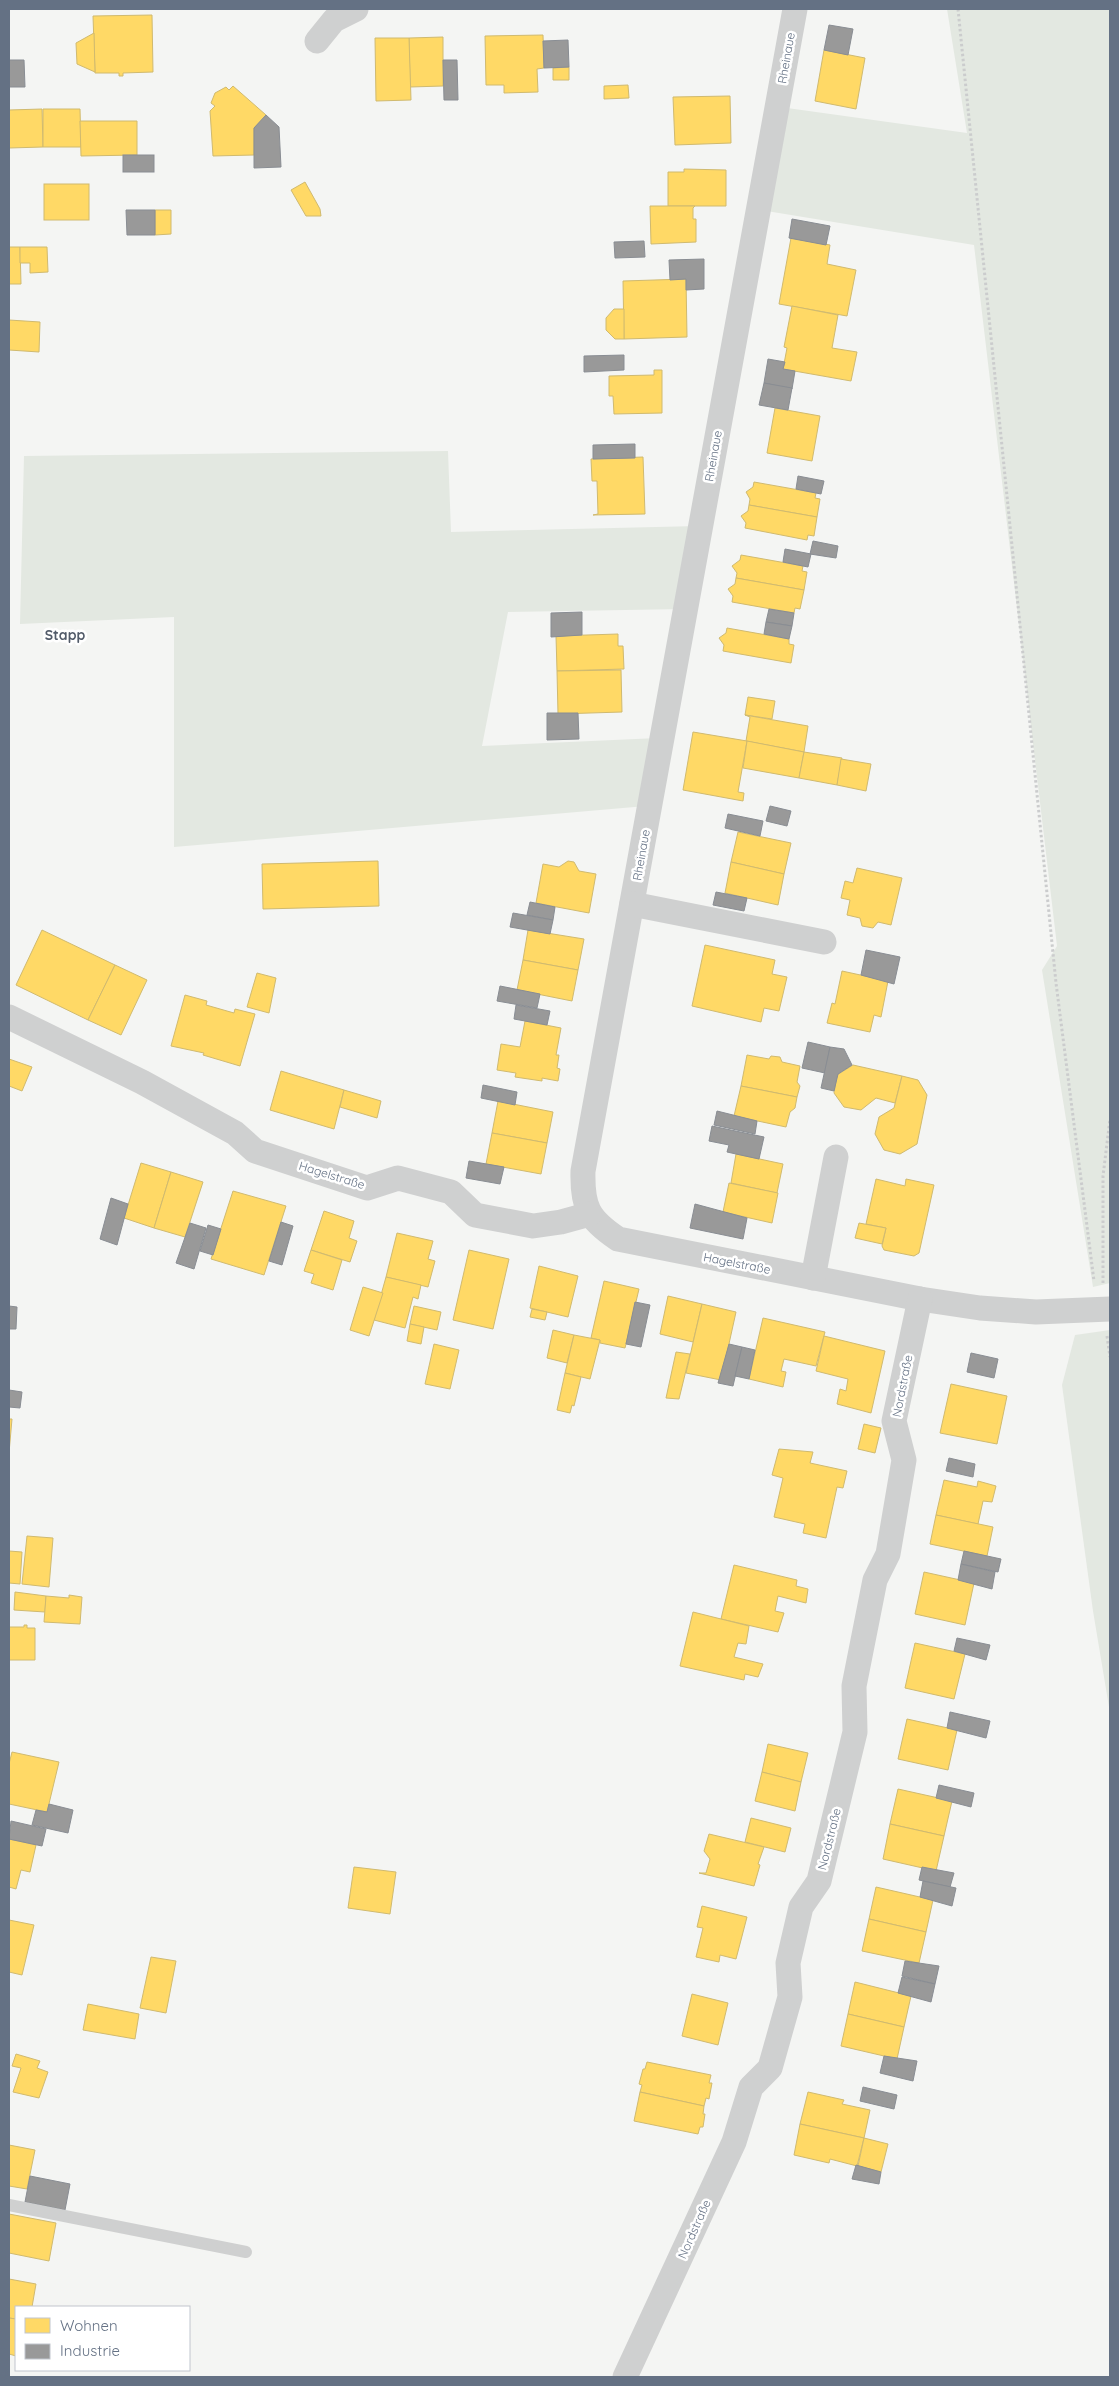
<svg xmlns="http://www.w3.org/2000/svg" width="1119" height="2386" font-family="Quicksand,sans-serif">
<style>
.green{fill:#e3e8e1}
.homes{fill:#ffd966;stroke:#d0ba6f}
.industry{fill:#999;stroke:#898d93}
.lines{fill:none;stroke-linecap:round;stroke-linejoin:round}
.path{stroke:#cbcccd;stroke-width:3;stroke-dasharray:2.5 2.5;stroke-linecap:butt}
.lane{stroke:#cfd0d0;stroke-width:12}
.street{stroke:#cfd0d0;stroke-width:25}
.labels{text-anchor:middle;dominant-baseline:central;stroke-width:5;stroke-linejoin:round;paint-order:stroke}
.street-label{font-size:12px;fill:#647184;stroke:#fff}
.neighbourhood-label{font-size:14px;font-weight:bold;fill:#525b69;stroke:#fff}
</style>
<rect width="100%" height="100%" fill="#f4f5f3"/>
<g class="green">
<polygon points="947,9 1110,9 1110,1283 1093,1287 1042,970 1057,946 974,245 761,210 780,107 967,133"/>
<polygon points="448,451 451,532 698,526 684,609 508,612 482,746 658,738 646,806 174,847 174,617 20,624 24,456"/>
<polygon points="1110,1330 1110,1713 1093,1611 1062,1385 1075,1335"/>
</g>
<g class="homes">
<polygon points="152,15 153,72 123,73 123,76 119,76 119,73 95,73 93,16"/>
<polygon points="94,33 95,72 77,64 76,43"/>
<polygon points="543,35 544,68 537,69 538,92 504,93 504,85 486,85 485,36"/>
<polygon points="443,37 443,86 410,87 409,38"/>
<polygon points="375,38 409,38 411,100 376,101"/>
<polygon points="824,50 865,58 856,109 815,101"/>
<polygon points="569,67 569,80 553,80 553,68"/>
<polygon points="628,85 629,98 604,99 604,86"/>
<polygon points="233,86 266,115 254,128 254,155 213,156 210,111 215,106 211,103 215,93 226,87 229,90"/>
<polygon points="730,96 731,143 675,145 673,97"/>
<polygon points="42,109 43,147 9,148 9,110"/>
<polygon points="43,109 80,109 81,147 43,147"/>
<polygon points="80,121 137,121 137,155 81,156"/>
<polygon points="684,169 726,170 726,206 668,206 668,172 684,172"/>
<polygon points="305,182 320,209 321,216 306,216 291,190"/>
<rect x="44" y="184" width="45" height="36"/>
<polygon points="650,206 695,206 693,208 693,219 696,219 696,242 651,244"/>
<polygon points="155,210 171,210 171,234 155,235"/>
<polygon points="791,238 830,245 827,264 856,270 847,316 779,304"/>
<polygon points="9,247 20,247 21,284 9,284"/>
<polygon points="20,247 47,247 48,272 30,273 30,263 20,263"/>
<polygon points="686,279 687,337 624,339 623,281"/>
<polygon points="792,306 838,315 832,348 857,352 851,381 783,369 787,348 784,347"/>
<polygon points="614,309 624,309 624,339 615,339 606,330 606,318"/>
<polygon points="9,320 40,322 39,352 9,350"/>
<polygon points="654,370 662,370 662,413 614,414 613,396 609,396 609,376 654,375"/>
<polygon points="775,408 820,416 812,461 767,453"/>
<polygon points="643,457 645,514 593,515 598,514 597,481 592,481 591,459"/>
<polygon points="754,482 816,493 815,498 820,499 817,517 749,505 750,499 746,492 753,487"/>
<polygon points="749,505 817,517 814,536 808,535 807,540 745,528 746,523 741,516 748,511"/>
<polygon points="741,555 803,566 802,571 807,572 804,590 736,578 737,573 732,566 740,560"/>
<polygon points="736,578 804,590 800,609 795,608 794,613 732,602 733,596 728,589 735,584"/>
<polygon points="727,628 789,639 789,644 794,645 791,663 723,651 724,645 719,638 726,633"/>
<polygon points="618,634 618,646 623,646 624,669 557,671 556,636"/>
<polygon points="621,670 622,712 558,714 557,671"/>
<polygon points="748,697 775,701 772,719 745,715"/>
<polygon points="745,715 808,726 804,752 746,741 750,717"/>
<polygon points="693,732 747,741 738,792 744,793 743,801 683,790"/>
<polygon points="747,741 804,752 799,778 743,768"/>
<polygon points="804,752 842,758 837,785 799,778"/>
<polygon points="841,759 871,764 866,791 837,785"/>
<polygon points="738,832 791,843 784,874 731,862"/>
<polygon points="378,861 379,906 263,909 262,864"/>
<polygon points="568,861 574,862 579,871 596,874 589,913 536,903 543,864 559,867"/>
<polygon points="731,862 784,874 778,905 725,893"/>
<polygon points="857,868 902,878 891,925 878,922 873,928 862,926 860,918 847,915 850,900 841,898 845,881 853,883"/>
<polygon points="42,930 115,965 88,1020 16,985"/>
<polygon points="528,930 584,939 578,970 523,960"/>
<polygon points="705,945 775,960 772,974 787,977 779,1011 764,1008 761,1022 692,1006"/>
<polygon points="523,960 578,970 572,1001 517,990"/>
<polygon points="115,965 147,980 121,1035 88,1020"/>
<polygon points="842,971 888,981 881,1017 874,1015 870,1032 827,1023 832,1003 835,1004"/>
<polygon points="257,973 276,978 269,1013 247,1007"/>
<polygon points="185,995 207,1001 206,1005 234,1013 235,1009 255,1014 240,1066 203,1055 204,1053 171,1046"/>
<polygon points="525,1021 561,1028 556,1055 559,1055 557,1068 560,1069 558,1081 542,1078 542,1081 515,1077 516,1073 497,1070 501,1044 520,1047"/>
<polygon points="747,1055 769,1059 771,1056 780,1057 782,1062 800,1066 797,1082 800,1086 797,1097 741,1086"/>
<polygon points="9,1059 32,1067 22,1091 9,1086"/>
<polygon points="853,1065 902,1076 895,1103 876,1098 861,1110 844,1107 834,1093 837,1075"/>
<polygon points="281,1071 344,1090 334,1129 270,1110"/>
<polygon points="902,1076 918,1080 927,1095 917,1144 900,1154 884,1150 875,1134 879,1117 894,1108"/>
<polygon points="741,1086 797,1097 795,1108 790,1112 786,1127 734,1116"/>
<polygon points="344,1090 381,1101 377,1118 340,1107"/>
<polygon points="498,1101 553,1112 547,1143 492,1133"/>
<polygon points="492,1133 547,1143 541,1174 486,1164"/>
<polygon points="736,1154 783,1164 777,1193 731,1183"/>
<polygon points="141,1163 171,1172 154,1228 124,1218"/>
<polygon points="171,1172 203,1182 185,1237 154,1228"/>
<polygon points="876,1179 905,1186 906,1179 934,1185 919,1253 914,1256 884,1250 882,1246 886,1228 866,1224"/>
<polygon points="729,1183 778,1193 772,1223 723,1212"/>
<polygon points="233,1191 286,1206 264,1275 211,1259"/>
<polygon points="324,1211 354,1221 349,1238 357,1241 350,1262 311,1250"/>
<polygon points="859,1223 886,1228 882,1244 855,1238"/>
<polygon points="397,1233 433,1241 428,1259 435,1261 428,1287 386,1277"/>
<polygon points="311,1250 342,1260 333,1290 311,1283 314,1274 304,1271"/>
<polygon points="469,1250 509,1259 493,1329 453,1320"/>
<polygon points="539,1266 578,1276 568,1317 530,1308"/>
<polygon points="386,1277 421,1285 418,1299 413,1297 405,1328 374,1320"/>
<polygon points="604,1281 639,1289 625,1348 600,1343 600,1340 591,1338"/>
<polygon points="363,1287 383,1293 369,1336 350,1330"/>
<polygon points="668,1296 702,1304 693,1342 660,1334"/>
<polygon points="702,1304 736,1312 721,1380 686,1373"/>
<polygon points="414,1306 441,1312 437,1330 410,1324"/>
<polygon points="532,1309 547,1312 545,1320 530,1317"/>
<polygon points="763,1318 825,1332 816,1366 784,1359 781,1371 786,1372 783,1387 749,1379"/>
<polygon points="410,1324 424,1327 421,1344 407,1341"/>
<polygon points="553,1330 574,1335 567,1363 547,1358"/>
<polygon points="574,1335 600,1340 590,1379 565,1373"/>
<polygon points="824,1336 885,1351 871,1413 837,1404 840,1389 846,1391 848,1379 816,1371"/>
<polygon points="434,1344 459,1350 450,1389 425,1384"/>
<polygon points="676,1352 690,1354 679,1399 666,1398"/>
<polygon points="565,1373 581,1377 574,1406 572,1405 570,1413 557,1410"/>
<polygon points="951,1384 1007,1396 997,1444 940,1433"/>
<polygon points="9,1419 12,1419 9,1453"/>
<polygon points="864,1424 881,1428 875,1453 858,1449"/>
<polygon points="779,1449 813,1452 810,1463 847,1471 843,1488 837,1487 826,1538 803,1533 805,1524 774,1517 783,1478 772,1475"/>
<polygon points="944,1480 977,1487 978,1481 996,1486 992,1502 983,1501 978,1524 936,1515"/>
<polygon points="936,1515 993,1527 987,1556 930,1544"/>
<polygon points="27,1536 53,1538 49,1587 22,1584"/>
<polygon points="9,1551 22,1552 20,1584 9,1583"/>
<polygon points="734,1565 797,1580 796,1586 808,1589 806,1603 778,1596 775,1611 784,1613 778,1632 721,1619"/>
<polygon points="924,1572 974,1583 965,1625 915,1614"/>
<polygon points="15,1592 46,1596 45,1612 14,1610"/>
<polygon points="69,1595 82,1597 80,1624 44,1622 46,1596 69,1598"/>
<polygon points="693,1612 749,1626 746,1644 738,1643 734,1657 763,1664 758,1677 745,1674 744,1680 680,1666"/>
<polygon points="24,1625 27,1625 27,1628 35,1628 35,1660 9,1660 9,1627 24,1627"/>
<polygon points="915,1643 965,1654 954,1699 905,1688"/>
<polygon points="907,1719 957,1730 948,1770 898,1759"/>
<polygon points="768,1744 808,1753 801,1782 762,1772"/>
<polygon points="12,1752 59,1762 47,1812 9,1804 9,1764"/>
<polygon points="762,1772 801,1782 795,1811 755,1801"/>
<polygon points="898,1789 952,1801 944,1836 890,1824"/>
<polygon points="751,1818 791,1828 785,1852 745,1842"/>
<polygon points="890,1824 944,1836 936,1871 883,1859"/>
<polygon points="709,1834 764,1847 758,1864 760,1865 754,1886 699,1873 706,1873 710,1859 704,1851"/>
<polygon points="9,1839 36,1845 30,1872 21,1870 16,1889 9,1887"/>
<polygon points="354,1867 396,1872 390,1914 348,1908"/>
<polygon points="876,1887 933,1900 926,1932 869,1919"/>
<polygon points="702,1906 747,1917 736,1959 720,1955 719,1962 696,1957 703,1928 697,1927"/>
<polygon points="869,1919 926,1932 919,1963 862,1951"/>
<polygon points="9,1920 34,1925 22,1975 9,1972"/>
<polygon points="151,1957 176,1961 166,2013 140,2008"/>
<polygon points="855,1982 911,1996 904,2027 848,2014"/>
<polygon points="692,1994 728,2003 718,2045 682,2036"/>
<polygon points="88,2004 139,2014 135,2039 83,2030"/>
<polygon points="848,2014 904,2027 897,2059 841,2046"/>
<polygon points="16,2054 40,2061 37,2068 48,2072 39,2098 13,2092 21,2068 12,2066"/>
<polygon points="647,2062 711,2075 709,2083 712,2083 709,2099 706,2098 704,2106 640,2092 642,2085 639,2084 643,2069 645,2069"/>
<polygon points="640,2092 704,2106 703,2114 705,2114 703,2127 700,2127 698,2134 634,2121"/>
<polygon points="808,2092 844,2100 842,2104 870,2110 864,2138 800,2124"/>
<polygon points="800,2124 864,2138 857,2166 830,2159 829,2163 794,2155"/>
<polygon points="864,2138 888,2144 881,2172 858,2166"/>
<polygon points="9,2145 35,2150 27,2189 9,2186"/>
<polygon points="9,2214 56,2223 49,2261 9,2253"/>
<polygon points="9,2279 36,2284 32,2307 16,2307 16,2319 9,2318"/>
<polygon points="9,2318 16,2319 16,2356 9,2354 9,2358"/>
</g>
<g class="industry">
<polygon points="829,25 853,29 848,55 824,50"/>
<polygon points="568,40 569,67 544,68 543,41"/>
<polygon points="9,60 24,60 25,87 9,87"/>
<polygon points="443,60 457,60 458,100 444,100"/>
<polygon points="266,115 279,127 281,167 254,168 254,128"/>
<rect x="123" y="155" width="31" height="17"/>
<polygon points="126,210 155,210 155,235 127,235"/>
<polygon points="792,219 830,226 826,245 789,238"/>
<polygon points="644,241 645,257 615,258 614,242"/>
<polygon points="704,259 704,289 686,290 686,279 670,280 669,260"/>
<polygon points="624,355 624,370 584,372 584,356"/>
<polygon points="768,359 785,362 783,369 795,371 792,389 764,383"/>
<polygon points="764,383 792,388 788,410 759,405"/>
<polygon points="635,444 635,458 593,459 593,445"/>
<polygon points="798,476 824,481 821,494 796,489"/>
<polygon points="813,541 838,546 836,558 810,554"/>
<polygon points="785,549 811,554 808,567 783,562"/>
<polygon points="769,609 794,613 792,626 766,622"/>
<polygon points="582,612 582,635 551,637 551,613"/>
<polygon points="766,622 792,626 789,639 764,634"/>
<polygon points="547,713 578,713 579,739 547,740"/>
<polygon points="770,806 791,811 787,826 766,821"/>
<polygon points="728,814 763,821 760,836 725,828"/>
<polygon points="716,892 747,898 744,911 713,905"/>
<polygon points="530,902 555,907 553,920 527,915"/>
<polygon points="513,913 553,920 550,934 510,927"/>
<polygon points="866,950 900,957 894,984 861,975"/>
<polygon points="500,986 540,994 537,1008 497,1001"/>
<polygon points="516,1005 550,1011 547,1025 514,1019"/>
<polygon points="808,1042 830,1047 825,1073 802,1068"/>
<polygon points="830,1047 844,1049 852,1065 838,1074 834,1091 821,1088"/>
<polygon points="483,1085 517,1092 515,1105 481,1098"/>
<polygon points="717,1111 757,1121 755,1134 714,1125"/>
<polygon points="712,1126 764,1137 759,1159 727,1152 729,1145 709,1141"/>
<polygon points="469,1161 504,1167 500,1184 466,1178"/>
<polygon points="111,1198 128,1204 117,1245 100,1239"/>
<polygon points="695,1204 747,1218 743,1239 690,1228"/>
<polygon points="281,1222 293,1226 282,1265 269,1261"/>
<polygon points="190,1223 206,1228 194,1269 176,1263"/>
<polygon points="208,1225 221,1229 213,1255 200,1251"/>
<polygon points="635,1302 650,1305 641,1347 626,1344"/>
<polygon points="9,1306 17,1307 16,1329 9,1329"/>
<polygon points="729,1344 742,1347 733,1386 718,1383"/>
<polygon points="742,1347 755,1350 749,1379 735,1376"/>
<polygon points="971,1353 998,1359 994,1378 967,1372"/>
<polygon points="9,1390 22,1392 20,1408 9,1407"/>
<polygon points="949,1458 975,1464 973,1477 946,1471"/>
<polygon points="964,1551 1001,1559 998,1572 961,1564"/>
<polygon points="961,1564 995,1572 992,1589 958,1580"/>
<polygon points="957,1638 990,1645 986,1660 954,1651"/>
<polygon points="950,1712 990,1721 986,1738 947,1728"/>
<polygon points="939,1785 974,1793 971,1807 936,1798"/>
<polygon points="49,1804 73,1810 68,1833 32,1825 36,1810 47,1812"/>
<polygon points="11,1821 46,1829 42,1846 9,1839"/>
<polygon points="922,1867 954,1873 950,1887 919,1880"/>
<polygon points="923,1881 956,1888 952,1906 920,1897"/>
<polygon points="905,1961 939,1966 935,1984 902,1976"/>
<polygon points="902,1977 935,1984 931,2002 898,1993"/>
<polygon points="884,2056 917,2061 913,2081 880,2073"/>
<polygon points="863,2087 897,2095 894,2109 860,2101"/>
<polygon points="856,2165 881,2172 879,2184 852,2179"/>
<polygon points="30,2176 70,2184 65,2210 25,2202"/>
</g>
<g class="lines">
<g class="path">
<polyline points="958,9 1056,983 1094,1281"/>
<polyline points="1103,1283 1103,1176 1110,1119"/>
<polyline points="1107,1336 1110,1357"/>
</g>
<polyline class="lane" points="9,2205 246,2252"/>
<g class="street">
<path d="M795 9 583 1171C582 1207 588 1219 618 1239L920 1299 980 1308 1036 1312 1110 1309"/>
<polyline points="317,41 334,20 356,9"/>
<polyline points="632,904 824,942"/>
<polyline points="9,1017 142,1082 235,1133 255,1151 367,1188 398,1178 451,1192 475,1215 533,1226 561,1222 590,1214"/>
<polyline points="813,1278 836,1157"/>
<polyline points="625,2377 734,2142 751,2087 770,2068 790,1997 788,1963 801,1907 819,1881 855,1732 854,1686 875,1580 888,1554 904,1460 894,1421 920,1299"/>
</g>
</g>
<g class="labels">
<g class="street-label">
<text transform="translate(786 58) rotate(-80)">Rheinaue</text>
<text transform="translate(713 456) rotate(-80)">Rheinaue</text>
<text transform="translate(641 855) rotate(-80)">Rheinaue</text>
<text transform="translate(332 1175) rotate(17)">Hagelstraße</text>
<text transform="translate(737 1263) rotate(11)">Hagelstraße</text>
<text transform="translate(902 1386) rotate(-79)">Nordstraße</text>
<text transform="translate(829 1839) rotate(-76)">Nordstraße</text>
<text transform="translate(694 2229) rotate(-66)">Nordstraße</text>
</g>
<g class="neighbourhood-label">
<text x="65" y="635">Stapp</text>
</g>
</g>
<rect width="1119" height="2386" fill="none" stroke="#647184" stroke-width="20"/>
<rect x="15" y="2306" width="175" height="65" fill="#ffffff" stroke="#c1c6ce"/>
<rect x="25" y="2318" width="25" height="15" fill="#ffd966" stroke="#c1c6ce"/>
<text x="60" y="2331" font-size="15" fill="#647184">Wohnen</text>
<rect x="25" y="2344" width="25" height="15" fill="#999999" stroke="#c1c6ce"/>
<text x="60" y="2356" font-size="15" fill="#647184">Industrie</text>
</svg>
